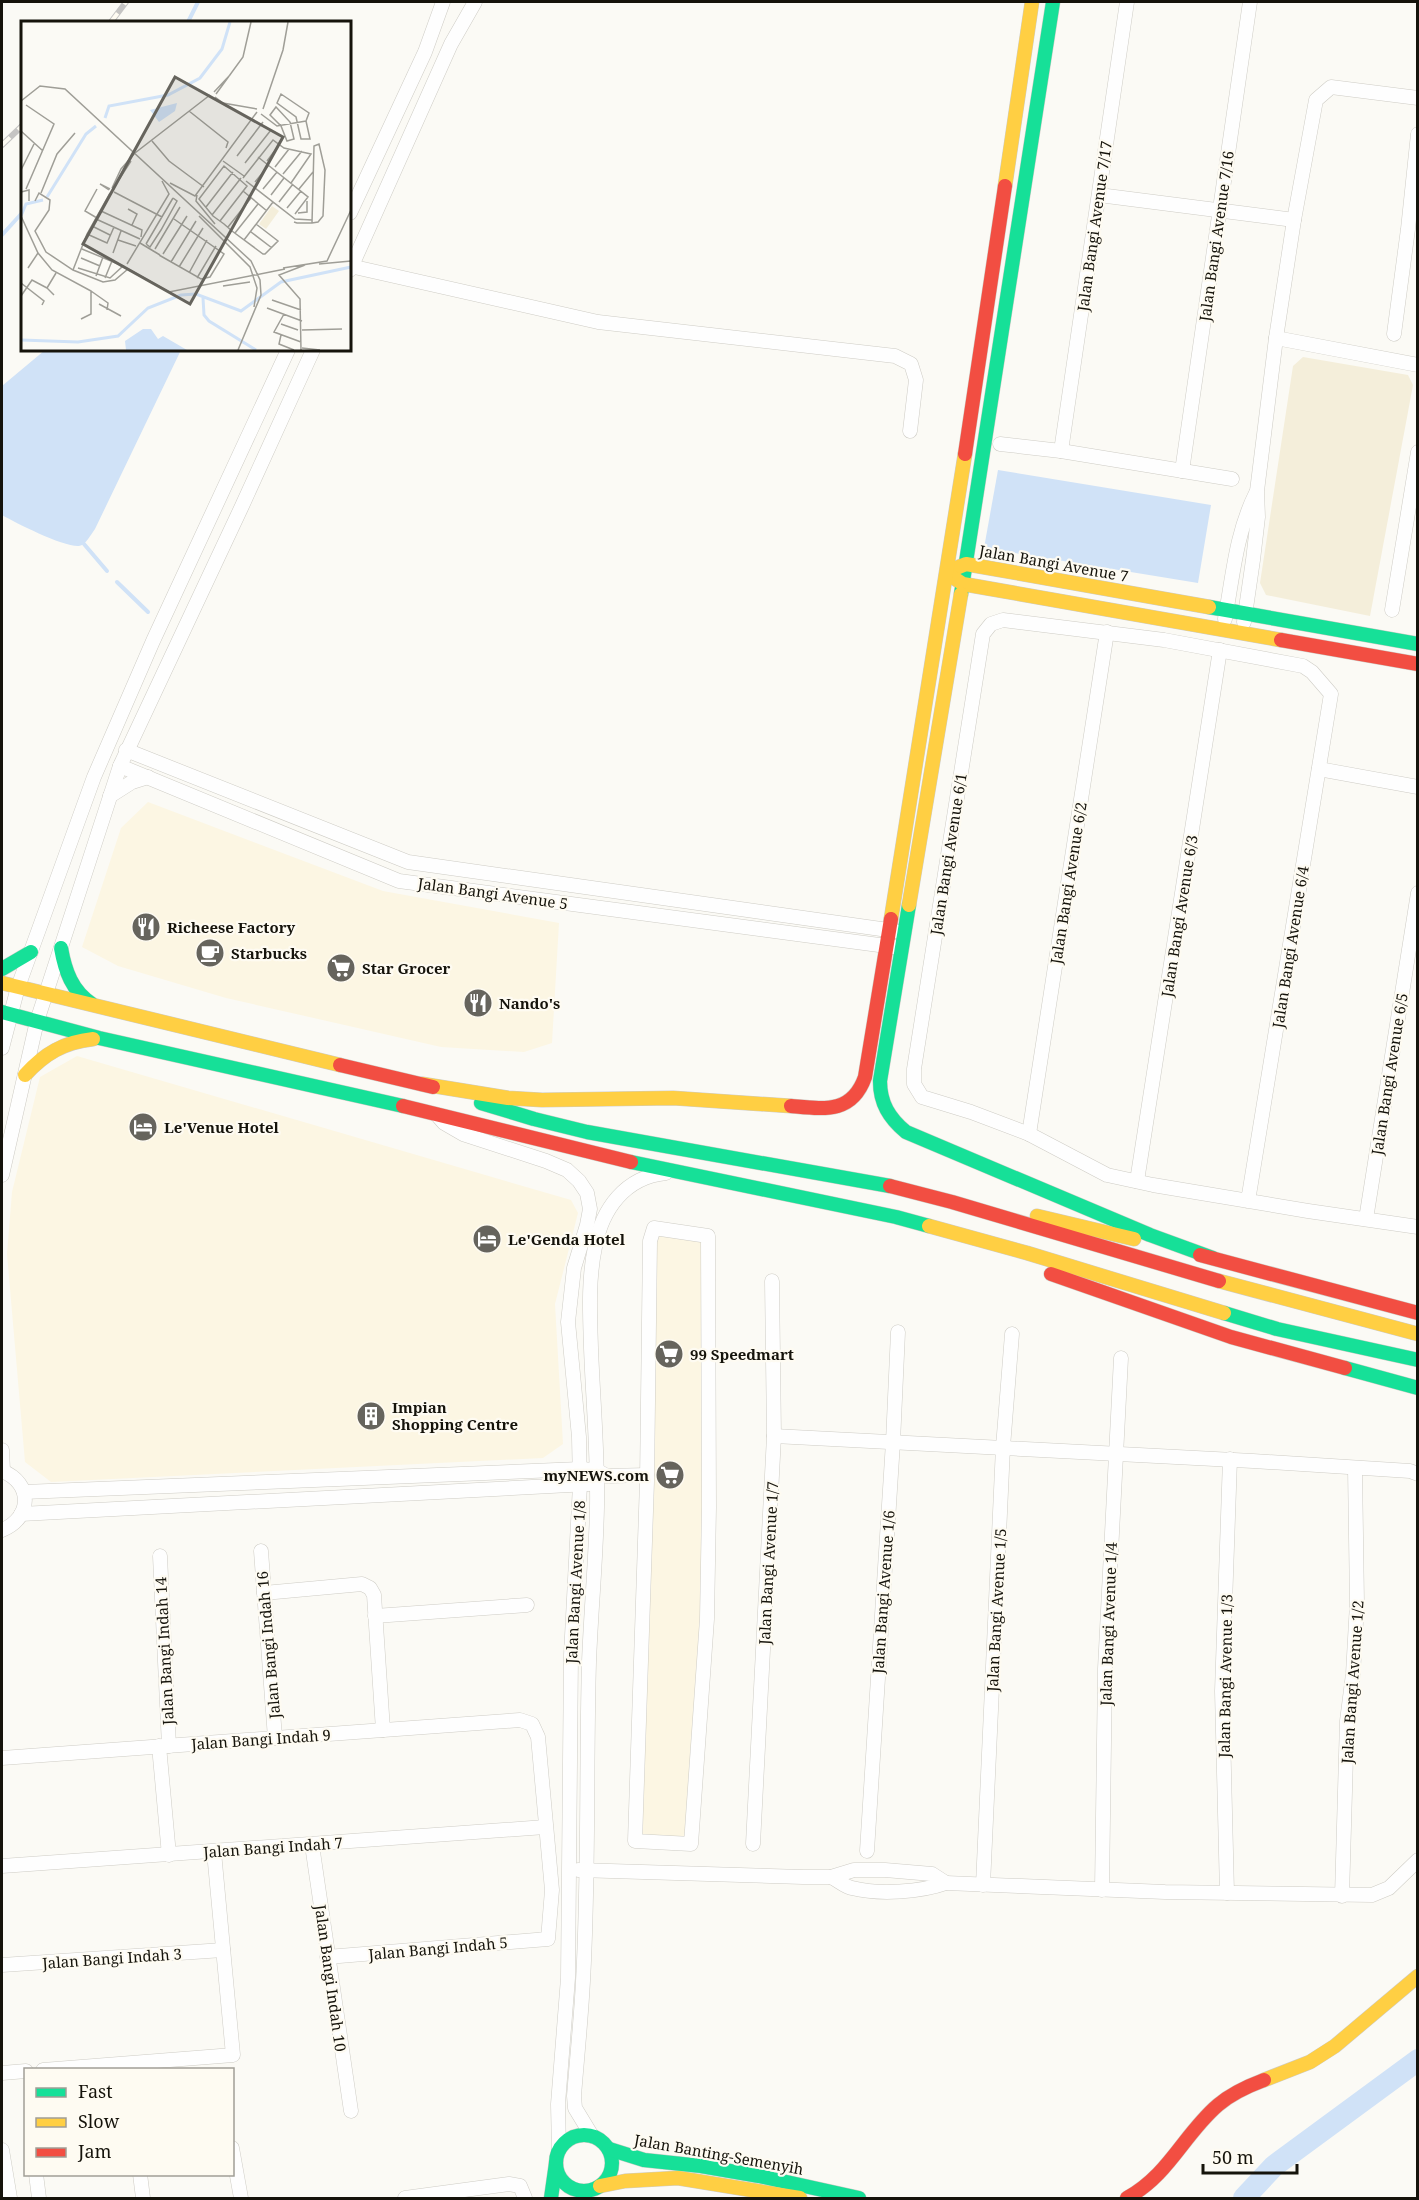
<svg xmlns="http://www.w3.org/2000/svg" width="1419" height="2200" font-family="'Noto Serif',serif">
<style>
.built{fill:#fcf6e3}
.green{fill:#f4eeda}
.water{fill:#d0e2f7}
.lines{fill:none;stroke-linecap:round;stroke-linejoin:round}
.stream{stroke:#d0e2f7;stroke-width:4}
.river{stroke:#d0e2f7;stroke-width:22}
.street-casing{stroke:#ceccc5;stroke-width:15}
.fast-casing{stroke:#ceccc5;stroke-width:15}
.slow-casing{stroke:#ceccc5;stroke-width:15}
.jam-casing{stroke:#ceccc5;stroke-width:15}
.street{stroke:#fefefe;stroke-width:14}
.fast{stroke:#16e098;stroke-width:14}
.slow{stroke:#ffcf43;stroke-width:14}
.jam{stroke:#f24e42;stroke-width:14}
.rail-casing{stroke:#c5c4c3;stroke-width:6}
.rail{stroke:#fefbf2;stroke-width:4;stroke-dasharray:11;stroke-linecap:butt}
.labels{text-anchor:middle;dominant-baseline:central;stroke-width:4.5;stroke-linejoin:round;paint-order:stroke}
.street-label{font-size:15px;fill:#15130b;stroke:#fefbf2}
.poi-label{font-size:15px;font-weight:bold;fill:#15130b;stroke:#fefbf2;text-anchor:start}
.inset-river{fill:none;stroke:#d0e2f7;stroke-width:3}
.inset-road{fill:none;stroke:#9f9e97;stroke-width:1.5}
.view{fill:#66645d;fill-opacity:0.15;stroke:#66645d;stroke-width:3}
.inset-edge{fill:none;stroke:#15130b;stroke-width:3}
</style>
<rect width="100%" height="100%" fill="#fbfaf5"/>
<g class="built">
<polygon points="148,802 383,891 559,923 552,1043 524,1052 441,1047 226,998 118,966 82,947 121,828"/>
<polygon points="77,1056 571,1200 578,1213 555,1304 563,1444 543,1458 51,1482 25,1462 7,1254 12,1192 40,1077"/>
<polygon points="660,1234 704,1240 705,1488 701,1638 687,1840 641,1837 655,1243"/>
</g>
<polygon class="green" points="1303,357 1408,375 1413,385 1370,616 1266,595 1260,583 1293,366"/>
<g class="water">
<path d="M45 350H181L95 529C91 534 86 545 79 546 63 547 16 523 2 515V386Z"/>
<polygon points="998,470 1211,505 1198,583 984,548"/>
</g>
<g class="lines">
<g class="stream">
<polyline points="188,22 198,2"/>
<polyline points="2,235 22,213"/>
<polyline points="84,544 107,571"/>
<polyline points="117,582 148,612"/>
</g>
<polyline class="river" points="1244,2198 1274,2166 1418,2060"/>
<g class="street-casing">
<g id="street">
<polyline points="1099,195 1294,220"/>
<polyline points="350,213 425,52 443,2"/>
<polyline points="350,266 598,322 895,356 911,364 916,380 910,431"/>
<polyline points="350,270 451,44 475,2"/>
<polyline points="1394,334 1408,229 1418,134"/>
<polyline points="1276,338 1418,365"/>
<polyline points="1000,444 1061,451 1232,479"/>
<polyline points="1061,451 1127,2"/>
<polyline points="1182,471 1250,2"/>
<polyline points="1392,610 1418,452"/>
<path d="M1225 619C1233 575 1236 533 1256 493"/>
<polyline points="1244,622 1253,560 1258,517 1257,491 1276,338 1294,220 1316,100 1331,87 1418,98"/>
<polyline points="126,750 408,862 895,931"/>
<polyline points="120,766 399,881 894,947"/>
<polyline points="1319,769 1418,787"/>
<polyline points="110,796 132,782 148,777"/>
<polyline points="2,1048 18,987 94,777 153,641 288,350"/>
<polyline points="437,1115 444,1123 463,1134 546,1161 567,1170 579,1181 587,1193 590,1209 587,1225 574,1268 568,1322 579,1437 580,1485 571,1655 568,1978 558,2104 559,2150"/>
<polyline points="1029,1134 1107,632"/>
<polyline points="2,1175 37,1021 120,766 242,506 313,350"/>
<polyline points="1137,1181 1220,650"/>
<polyline points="1248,1201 1331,694 1312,672 1303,666 1164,640 1003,620 991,624 983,634 914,1069 914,1084 922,1097 971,1112 1029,1134 1107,1175 1153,1185 1308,1211 1418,1227"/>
<polyline points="1366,1219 1418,893"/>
<polygon points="654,1228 708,1236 709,1507 707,1619 691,1844 635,1841 647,1481 650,1241"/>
<polyline points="774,1436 1253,1461 1410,1471 1418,1474"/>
<polyline points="2,1450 3,1471"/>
<path d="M2 1471C33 1483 32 1518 2 1530"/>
<polyline points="24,1492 580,1469 596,1470 607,1476 647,1475"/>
<polyline points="21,1514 589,1484"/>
<polyline points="261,1551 275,1738"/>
<polyline points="160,1556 169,1746"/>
<polyline points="264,1593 362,1584 370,1588 374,1595 383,1730"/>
<polyline points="375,1616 527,1605"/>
<polyline points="159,1746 169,1855"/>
<polyline points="2,1758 520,1720 532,1724 538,1737 552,1890 548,1939 327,1957"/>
<polyline points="753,1844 774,1436 772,1281"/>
<polyline points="312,1845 351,2111"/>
<polyline points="867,1851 893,1442 898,1332"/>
<polyline points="2,1866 545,1827"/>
<polyline points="578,1870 803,1877 831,1877 854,1870 885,1870 932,1874 946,1883"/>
<path d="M831 1877C838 1880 845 1887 852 1888 879 1895 921 1892 946 1883L1165 1892 1372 1895 1389 1888 1418 1860"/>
<polyline points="983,1885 1003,1447 1012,1334"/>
<polyline points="1102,1890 1105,1669 1121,1358"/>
<polyline points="1227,1893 1222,1691 1230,1459"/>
<polyline points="1342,1896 1347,1721 1353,1674 1357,1604 1355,1468"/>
<polyline points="2,1965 223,1950"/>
<polyline points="43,2070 233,2055 214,1852"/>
<polyline points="2,2073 26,2071"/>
<path d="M592 2136 575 2108 574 2096C577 2058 581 2019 583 1981 589 1875 586 1768 589 1662 591 1610 596 1559 597 1507 598 1455 593 1401 591 1348 590 1315 588 1280 595 1247 602 1209 625 1177 666 1173"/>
<polyline points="232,2148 241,2198"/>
<polyline points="2,2150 10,2198"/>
<polyline points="36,2174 39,2198"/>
<polyline points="140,2174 143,2198"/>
<polyline points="405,2198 509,2184 520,2186 525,2198"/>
</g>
</g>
<g class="fast-casing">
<g id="fast">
<polyline points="961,594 1053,2"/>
<polyline points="1209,607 1418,644"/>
<path d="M909 905 880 1081C880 1103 889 1118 906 1132L1150 1235 1213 1258"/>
<path d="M61 948C65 971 72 991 92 1004"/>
<polyline points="2,969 31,952"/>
<polyline points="2,1012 99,1038 403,1106"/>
<polyline points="481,1103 534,1119 587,1132 890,1186"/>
<polyline points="631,1162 896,1217 929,1226"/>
<polyline points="1224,1313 1277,1329 1418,1360"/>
<polyline points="1345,1368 1418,1388"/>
<circle cx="584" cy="2163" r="28"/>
<polyline points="609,2149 644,2160 701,2166 759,2176 859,2198"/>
<polyline points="551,2198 556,2163"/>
</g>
</g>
<g class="slow-casing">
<g id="slow">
<polyline points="1005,186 1032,2"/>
<polyline points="954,569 966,564 1209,607"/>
<polyline points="951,576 963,584 1281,640"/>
<polyline points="909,905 961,594"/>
<polyline points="891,919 965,454"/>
<polyline points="2,983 340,1065"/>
<path d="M25 1075C44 1054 64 1042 93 1039"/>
<polyline points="422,1084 508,1098 542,1100 673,1098 791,1106"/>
<polyline points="1037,1216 1134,1239"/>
<polyline points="929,1226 1027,1253 1224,1313"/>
<polyline points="1219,1281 1418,1334"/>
<polyline points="1264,2080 1310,2062 1335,2046 1418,1976"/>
<polyline points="600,2186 625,2181 678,2178 800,2198"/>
</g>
</g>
<g class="jam-casing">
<g id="jam">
<polyline points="965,454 1005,186"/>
<polyline points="1281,640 1418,664"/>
<polyline points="340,1065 433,1087"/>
<polyline points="403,1106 631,1162"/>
<path d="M791 1106C824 1109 852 1114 865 1077L891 919"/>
<polyline points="890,1186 952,1202 1219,1281"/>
<polyline points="1200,1255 1418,1313"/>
<polyline points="1051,1274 1231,1337 1345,1368"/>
<path d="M1127 2198C1169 2175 1184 2134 1218 2105 1232 2093 1248 2086 1264 2080"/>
</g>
</g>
<use href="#street" class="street"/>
<use href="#fast" class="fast"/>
<use href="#slow" class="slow"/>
<use href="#jam" class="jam"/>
<g class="rail-casing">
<g id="rail">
<polyline points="111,22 126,2"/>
<polyline points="2,145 22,126"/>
</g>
</g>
<use href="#rail" class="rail"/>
</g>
<defs>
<g id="restaurant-disc" transform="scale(1.5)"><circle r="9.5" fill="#66645d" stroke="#fefbf2"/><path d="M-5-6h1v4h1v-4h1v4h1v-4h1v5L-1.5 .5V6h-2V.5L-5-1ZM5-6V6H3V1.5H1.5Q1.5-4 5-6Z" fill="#fff"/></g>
<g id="cafe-disc" transform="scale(1.5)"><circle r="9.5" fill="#66645d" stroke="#fefbf2"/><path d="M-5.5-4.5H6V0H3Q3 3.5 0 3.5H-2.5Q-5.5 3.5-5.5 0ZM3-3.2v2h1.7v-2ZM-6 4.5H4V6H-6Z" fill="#fff"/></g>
<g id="supermarket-disc" transform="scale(1.5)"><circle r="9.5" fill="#66645d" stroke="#fefbf2"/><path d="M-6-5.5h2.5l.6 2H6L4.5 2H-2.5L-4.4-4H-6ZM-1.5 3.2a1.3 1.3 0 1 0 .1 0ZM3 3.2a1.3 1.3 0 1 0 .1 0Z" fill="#fff"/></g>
<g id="hotel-disc" transform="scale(1.5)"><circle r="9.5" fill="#66645d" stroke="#fefbf2"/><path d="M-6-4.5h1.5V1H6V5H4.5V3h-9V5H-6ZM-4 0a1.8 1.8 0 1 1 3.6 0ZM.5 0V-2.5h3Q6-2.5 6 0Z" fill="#fff"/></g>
<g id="building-disc" transform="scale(1.5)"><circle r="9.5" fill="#66645d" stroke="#fefbf2"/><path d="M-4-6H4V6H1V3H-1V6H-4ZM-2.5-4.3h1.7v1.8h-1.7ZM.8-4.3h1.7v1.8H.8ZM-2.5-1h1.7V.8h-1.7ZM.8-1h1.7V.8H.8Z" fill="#fff"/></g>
</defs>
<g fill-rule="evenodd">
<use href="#restaurant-disc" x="146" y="927"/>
<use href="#cafe-disc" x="210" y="953"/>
<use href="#supermarket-disc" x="341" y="968"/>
<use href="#restaurant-disc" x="478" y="1003"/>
<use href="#hotel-disc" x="143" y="1127"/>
<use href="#hotel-disc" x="487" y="1239"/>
<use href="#supermarket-disc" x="669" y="1354"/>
<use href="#building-disc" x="371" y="1416"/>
<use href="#supermarket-disc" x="670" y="1475"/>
</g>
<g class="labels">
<g class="street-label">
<text transform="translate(1094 226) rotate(-82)">Jalan Bangi Avenue 7/17</text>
<text transform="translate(1216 236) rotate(-82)">Jalan Bangi Avenue 7/16</text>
<text transform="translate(1054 563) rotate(10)">Jalan Bangi Avenue 7</text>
<text transform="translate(948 854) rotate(-81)">Jalan Bangi Avenue 6/1</text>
<text transform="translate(1068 883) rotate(-81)">Jalan Bangi Avenue 6/2</text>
<text transform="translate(493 893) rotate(8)">Jalan Bangi Avenue 5</text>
<text transform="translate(1179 916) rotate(-81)">Jalan Bangi Avenue 6/3</text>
<text transform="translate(1290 947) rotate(-81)">Jalan Bangi Avenue 6/4</text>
<text transform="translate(1389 1074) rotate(-81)">Jalan Bangi Avenue 6/5</text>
<text transform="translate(768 1563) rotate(-87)">Jalan Bangi Avenue 1/7</text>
<text transform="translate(575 1582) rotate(-87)">Jalan Bangi Avenue 1/8</text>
<text transform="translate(883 1592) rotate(-86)">Jalan Bangi Avenue 1/6</text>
<text transform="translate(996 1610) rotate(-87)">Jalan Bangi Avenue 1/5</text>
<text transform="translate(1108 1624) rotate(-88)">Jalan Bangi Avenue 1/4</text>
<text transform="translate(268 1645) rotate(-95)">Jalan Bangi Indah 16</text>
<text transform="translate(164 1651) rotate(-93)">Jalan Bangi Indah 14</text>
<text transform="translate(1225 1676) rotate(-89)">Jalan Bangi Avenue 1/3</text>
<text transform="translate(1352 1682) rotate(-86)">Jalan Bangi Avenue 1/2</text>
<text transform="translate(261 1739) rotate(-4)">Jalan Bangi Indah 9</text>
<text transform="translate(273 1847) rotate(-4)">Jalan Bangi Indah 7</text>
<text transform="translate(438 1948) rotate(-5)">Jalan Bangi Indah 5</text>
<text transform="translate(112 1958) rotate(-4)">Jalan Bangi Indah 3</text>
<text transform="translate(331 1978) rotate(82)">Jalan Bangi Indah 10</text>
<text transform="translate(719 2154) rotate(10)">Jalan Banting-Semenyih</text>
</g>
<g class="poi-label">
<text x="167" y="927">Richeese Factory</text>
<text x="231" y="953">Starbucks</text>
<text x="362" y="968">Star Grocer</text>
<text x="499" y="1003">Nando's</text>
<text x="164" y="1127">Le'Venue Hotel</text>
<text x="508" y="1239">Le'Genda Hotel</text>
<text x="690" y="1354">99 Speedmart</text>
<text x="392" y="1407">Impian<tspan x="392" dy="17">Shopping Centre</tspan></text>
<text x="649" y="1475" text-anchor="end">myNEWS.com</text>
</g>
</g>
<g transform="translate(21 21)">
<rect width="330" height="330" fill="#fbfaf5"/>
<path d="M251 185 258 190 245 208 238 203Z" fill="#f4eeda"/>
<path d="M156 82 154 90 138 101 129 89ZM122 308H130L137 318 142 315 166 329H105L104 320Z" fill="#d0e2f7"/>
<path class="inset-river" d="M84 97 88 85 147 74 179 57 201 28 209 1M26 176 65 113 75 105M0 195 5 183 22 179M182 277 183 294 188 300 235 329M0 319 57 321 97 315 127 287 160 274 175 273 220 290 260 261 330 246"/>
<path class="inset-road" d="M193 71 209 54M195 73 222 36 230 1M260 73 288 92 285 100 289 118H280L275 96 256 82ZM194 76 202 82 236 88M0 80 19 65 44 68 230 240 239 259 240 274 217 329M5 84 33 103 5 168M255 86 269 101 273 118 266 120 260 105 249 94ZM242 88 262 29 267 1M168 90 207 121 205 127M240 93 256 105 285 100M0 110 22 130M131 120 148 140 183 166M216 135 242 101M237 136 287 176 274 193M202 140 223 155M246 140 258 124M224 142 250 109M254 146 268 128M0 149 13 123M262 153 281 130M222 157 252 119 263 127 290 133 270 162M225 160 274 198 291 199M234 161 248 144M149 162 174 175 236 91M95 163 110 140M91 167 100 148 114 132 189 74M242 168 256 151M278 168 292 151M88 169 79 163 89 168M222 170 246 190M0 171 8 169V180M93 171 141 196M20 172 36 133 54 112M176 174 175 180 194 203M250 174 263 157M14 180 18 172 29 179 28 189 14 210 25 231 52 249 82 261 94 259 107 248M258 181 272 163M185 186 212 151M266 187 280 170M107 188 116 193 111 204M80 190 121 209 120 216M277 192 286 191V180M191 194 220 157M0 195 17 232 31 249 70 270V293L60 298M178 195 229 246 236 267 233 286M76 197 64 190 76 168M75 198 119 218M199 200 226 165 203 145 178 178 192 195 203 203 211 210 242 233H244L257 220 235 203M273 201 276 202H291L297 201 302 195 304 149 298 123 293 125 291 202M71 205 89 214M207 206 230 177M230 211 251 227M214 212 237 183M66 213 86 222 93 206M97 219 115 225M223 219 252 181M119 222 139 234M125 223 129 226 140 209 156 180 152 177M125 223 152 177M134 228 159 186M92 232 100 210M142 233 166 195M138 234 180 258 189 256 203 233 153 198M60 237 79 245M150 241 175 200M106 243 148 173 141 160M298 243 330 240M158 246 182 207M7 247 17 232M57 247 89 257 102 245 61 228M262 247 306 240 330 189M107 248 148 271 264 248M52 249 66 213 89 172M168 252 186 219M75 255 82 236M84 257 91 240M176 257 195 225M0 262 23 280 21 284M202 265 229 261M70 270 87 282 86 289M33 274 26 267 35 252M0 275 11 259 26 267M251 279 280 289M78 283 100 295M246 287 281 300M263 293 253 311 280 321M260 303 277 309M281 309 321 308M260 314 258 323 273 329M281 327 299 329M280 329 279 278 258 254 284 244M330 329V291"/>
<path class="view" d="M154 56 262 116 169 283 62 223Z"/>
<rect width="330" height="330" class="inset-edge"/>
</g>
<rect width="1419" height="2200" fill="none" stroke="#15130b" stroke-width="6"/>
<rect x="24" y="2068" width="210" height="108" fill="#fefbf2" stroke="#a19e96" stroke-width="1.5"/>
<rect x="36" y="2088" width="30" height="9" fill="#16e098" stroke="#a19e96" stroke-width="1.5"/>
<text x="78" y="2098" font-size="18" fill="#15130b">Fast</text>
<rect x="36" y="2118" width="30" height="9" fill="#ffcf43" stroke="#a19e96" stroke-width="1.5"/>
<text x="78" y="2128" font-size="18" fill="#15130b">Slow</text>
<rect x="36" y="2148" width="30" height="9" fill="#f24e42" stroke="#a19e96" stroke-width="1.5"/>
<text x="78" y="2158" font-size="18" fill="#15130b">Jam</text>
<path d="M1203 2164v9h94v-9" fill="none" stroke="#15130b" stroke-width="3"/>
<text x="1212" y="2164" font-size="18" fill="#15130b" stroke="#fefbf2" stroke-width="4.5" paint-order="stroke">50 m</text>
</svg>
